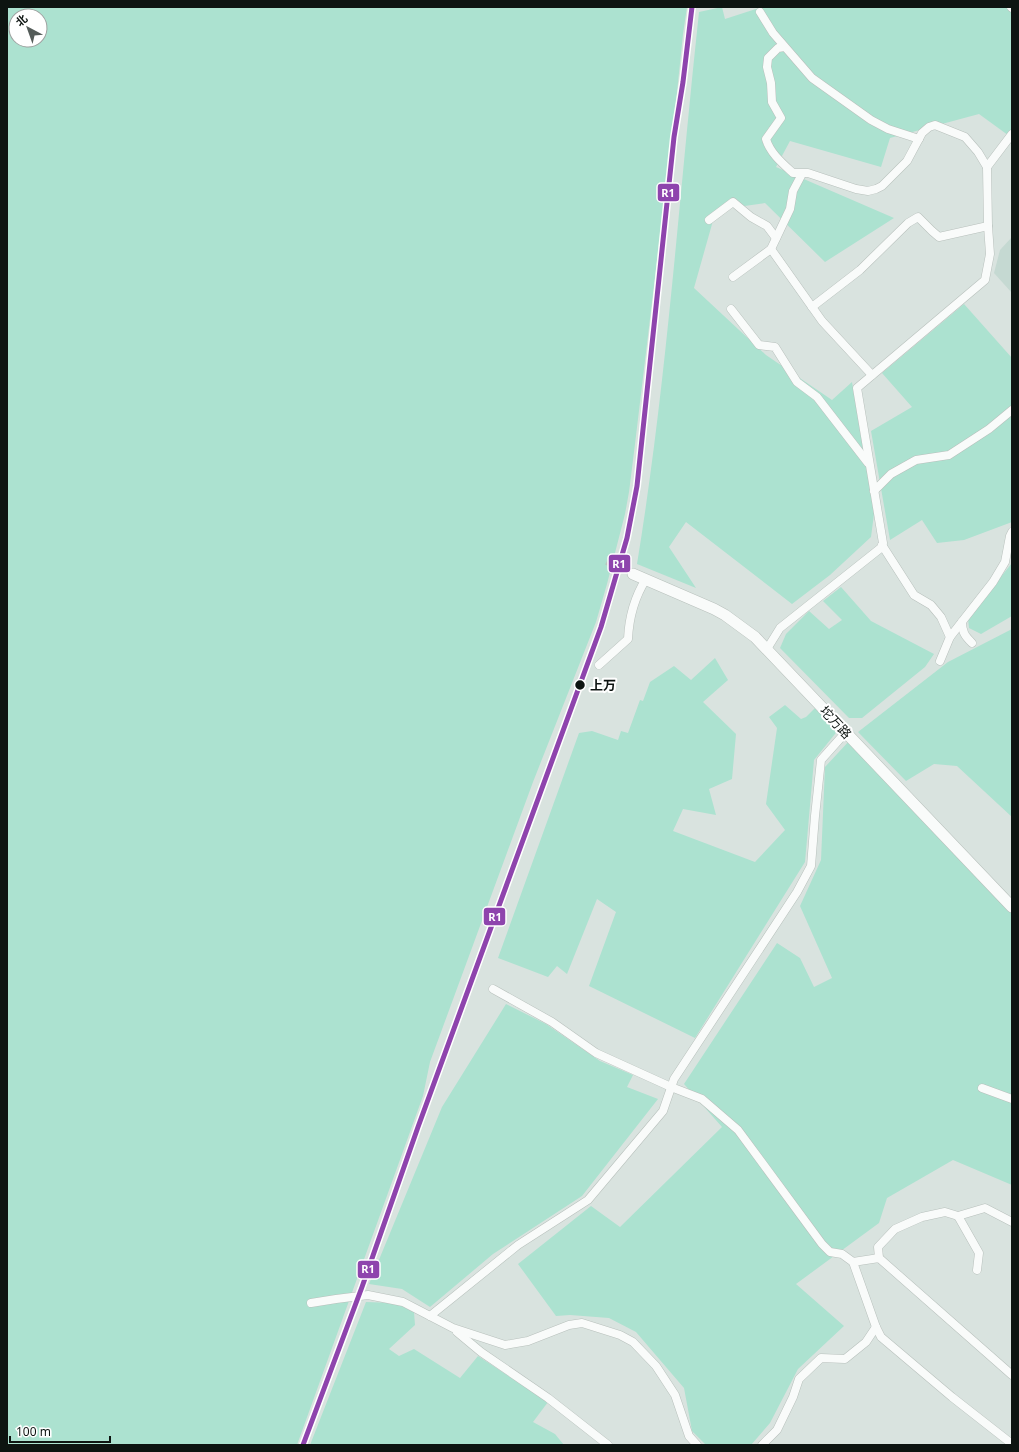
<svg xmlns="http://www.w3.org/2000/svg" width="1019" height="1452" font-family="'Noto Sans','Noto Sans SC',sans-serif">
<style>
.built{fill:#c5d9d2}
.green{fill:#ace2d0;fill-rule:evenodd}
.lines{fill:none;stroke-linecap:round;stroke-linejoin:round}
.minor-tunnel{stroke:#bac4c0;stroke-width:8;stroke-dasharray:8 4;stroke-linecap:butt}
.minor-casing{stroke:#b8c0bc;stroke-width:9}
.secondary-casing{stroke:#b8c0bc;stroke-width:12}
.minor{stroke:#f9fbfa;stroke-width:8}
.secondary{stroke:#f9fbfa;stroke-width:11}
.rail-1-casing{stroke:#fff;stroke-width:8}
.rail-1{stroke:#8e44ad;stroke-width:5}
.stop-dot{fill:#0d1411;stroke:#fff;stroke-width:1.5}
.labels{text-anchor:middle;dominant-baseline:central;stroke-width:4;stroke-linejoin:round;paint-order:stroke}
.stop-label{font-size:13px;font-weight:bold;fill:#0d1411;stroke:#fff;text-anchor:start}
.street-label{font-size:13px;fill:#0d1411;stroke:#fff}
.line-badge{stroke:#fff;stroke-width:1.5}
.badge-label{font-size:11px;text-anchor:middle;font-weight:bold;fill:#fff}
</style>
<rect width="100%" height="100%" fill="#d9e3df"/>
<polygon class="built" points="1012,237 1012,293 994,273 1000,250"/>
<g class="green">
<path d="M7 7H687L683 34 676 102 635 444 629 492 625 514 607 584 596 622 533 782 430 1062 423 1096 297 1445H7ZM16 16H40V40H16Z"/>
<path d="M722 7 725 19 762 7H1010L1012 9V138L979 114 890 138 881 167 790 141 776 167 894 218 825 262 765 203 716 210 694 288 766 355 832 400 852 382 874 514 871 537 830 575 792 604 686 522 669 547 696 588 637 564C667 381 679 196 699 12Z"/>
<polygon points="964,304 1012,358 1012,522 964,540 937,543 922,520 890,540 871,431 912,407 882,373"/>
<polygon points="1012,563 1012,616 981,634 969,628 968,618"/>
<polygon points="841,587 871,621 934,654 925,667 862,718 849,718 780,648 786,634 809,611 829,629 842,620 823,601"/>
<polygon points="1012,629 1012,817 957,766 934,764 906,781 858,732 948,662"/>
<polygon points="715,658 728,680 703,702 736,734 732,779 709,789 716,815 683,809 673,831 755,862 785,830 766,804 777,728 769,717 785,705 801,719 806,717 818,705 839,729 814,760 805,862 695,1038 589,986 616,912 597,899 567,974 557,966 548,977 498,958 579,733 592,731 618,740 621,731 628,733 640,700 643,701 650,682 674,666 691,680"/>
<polygon points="850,740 1012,914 1012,1185 953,1160 887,1198 879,1223 796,1284 844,1326 798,1369 770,1423 751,1445 706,1445 692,1431 684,1388 636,1332 609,1318 570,1315 556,1316 518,1264 591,1206 620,1227 722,1127 684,1084 777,943 800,958 814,987 832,978 800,906 821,860 825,767"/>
<polygon points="506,1004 546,1024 600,1061 633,1075 627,1087 658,1099 582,1196 493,1254 430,1307 402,1289 369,1284 442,1107"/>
<polygon points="366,1302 395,1303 414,1312 415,1325 389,1349 399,1356 414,1349 460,1378 478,1356 548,1402 533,1422 555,1434 564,1445 310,1445"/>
</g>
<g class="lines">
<polyline class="minor-tunnel" points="607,561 633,574"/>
<g class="minor-casing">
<g id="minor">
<polyline points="1011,7 1012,8"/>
<polyline points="760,12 773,33 812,78 871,120 888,129 919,139"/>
<path d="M784 47 778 48 768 58 767 67 771 83 772 102 781 118 766 139C770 153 782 163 793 173H808L856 189 868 191 876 189 882 186 907 161 922 133 929 127 935 125 965 137 978 152 987 167"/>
<polyline points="709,220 733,202 751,217 767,226 776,238"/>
<polyline points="771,249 822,321 872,375"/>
<polyline points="733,277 771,249 790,209 793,191 802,174"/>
<polyline points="812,307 860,270 908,223 918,217 932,231 939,237 988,226"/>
<polyline points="731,309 759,345 775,347 797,382 817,397 868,463"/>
<polyline points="874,491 891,474 916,460 949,455 989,429 1012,410"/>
<polyline points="882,545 914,595 931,605 941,617 950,637"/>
<path d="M962 622C962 632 965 636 972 643"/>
<polyline points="767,649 780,628 882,547 883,543 857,388 985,280 990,254 988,226 987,167 1012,134"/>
<polyline points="940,661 950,637 993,582 1005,562 1010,536 1012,532"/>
<path d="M599 665 628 639C629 617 634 598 646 579"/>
<polyline points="493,989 552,1022 596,1053 671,1087 702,1099 738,1130 822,1244 830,1252 842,1254 853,1262 876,1327 881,1337 952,1397 1012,1444"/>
<polyline points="982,1088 1012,1099"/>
<polyline points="958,1216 985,1208 1012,1222"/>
<polyline points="879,1258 878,1247 895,1229 922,1217 945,1212 958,1216 979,1253 977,1270"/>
<polyline points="853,1262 879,1258 1012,1375"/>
<polyline points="311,1303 336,1299 368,1295 403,1302 453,1328 505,1345 528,1341 569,1325 582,1323 620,1335 633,1342 656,1366 675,1395 689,1436 697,1445"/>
<polyline points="430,1316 518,1245 588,1200 663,1111 674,1079 797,892 811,866 815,816 821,760 846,732"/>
<polyline points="457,1332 481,1352 548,1398 608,1445"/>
<polyline points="762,1445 777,1430 793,1397 799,1379 821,1358 845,1359 866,1342 876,1327"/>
</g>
</g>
<g class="secondary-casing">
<polyline id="secondary" points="633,574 714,609 725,615 755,637 1012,907"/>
</g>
<use href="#minor" class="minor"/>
<use href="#secondary" class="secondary"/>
<g class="rail-1-casing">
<polyline id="rail-1" points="303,1445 362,1287 418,1127 601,627 627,538 637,486 674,137 683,82 692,7"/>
</g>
<use href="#rail-1" class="rail-1"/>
</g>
<circle class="stop-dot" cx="580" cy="685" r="5.5"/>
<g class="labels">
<g class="stop-label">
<text x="590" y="685">上万</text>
</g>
<g class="street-label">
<text transform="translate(836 722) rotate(47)">坨万路</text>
</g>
</g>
<g class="line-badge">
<rect x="657" y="183" width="23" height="19" rx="4" fill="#8e44ad"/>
<rect x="608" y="554" width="23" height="19" rx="4" fill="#8e44ad"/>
<rect x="483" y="907" width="23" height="19" rx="4" fill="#8e44ad"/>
<rect x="357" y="1260" width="23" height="19" rx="4" fill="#8e44ad"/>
</g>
<g class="badge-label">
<text x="668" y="197">R1</text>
<text x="619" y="568">R1</text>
<text x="495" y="921">R1</text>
<text x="368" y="1273">R1</text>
</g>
<rect width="1019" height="1452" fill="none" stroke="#0d1411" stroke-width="16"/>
<g transform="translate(28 28) rotate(319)"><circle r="19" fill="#ffffff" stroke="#9ea1a0"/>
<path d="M0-3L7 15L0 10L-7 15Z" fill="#545c59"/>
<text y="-6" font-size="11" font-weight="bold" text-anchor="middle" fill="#0d1411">北</text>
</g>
<path d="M10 1436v6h100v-6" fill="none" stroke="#0d1411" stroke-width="2"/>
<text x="16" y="1436" font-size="12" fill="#0d1411" stroke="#ffffff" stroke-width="3" paint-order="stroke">100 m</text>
</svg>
